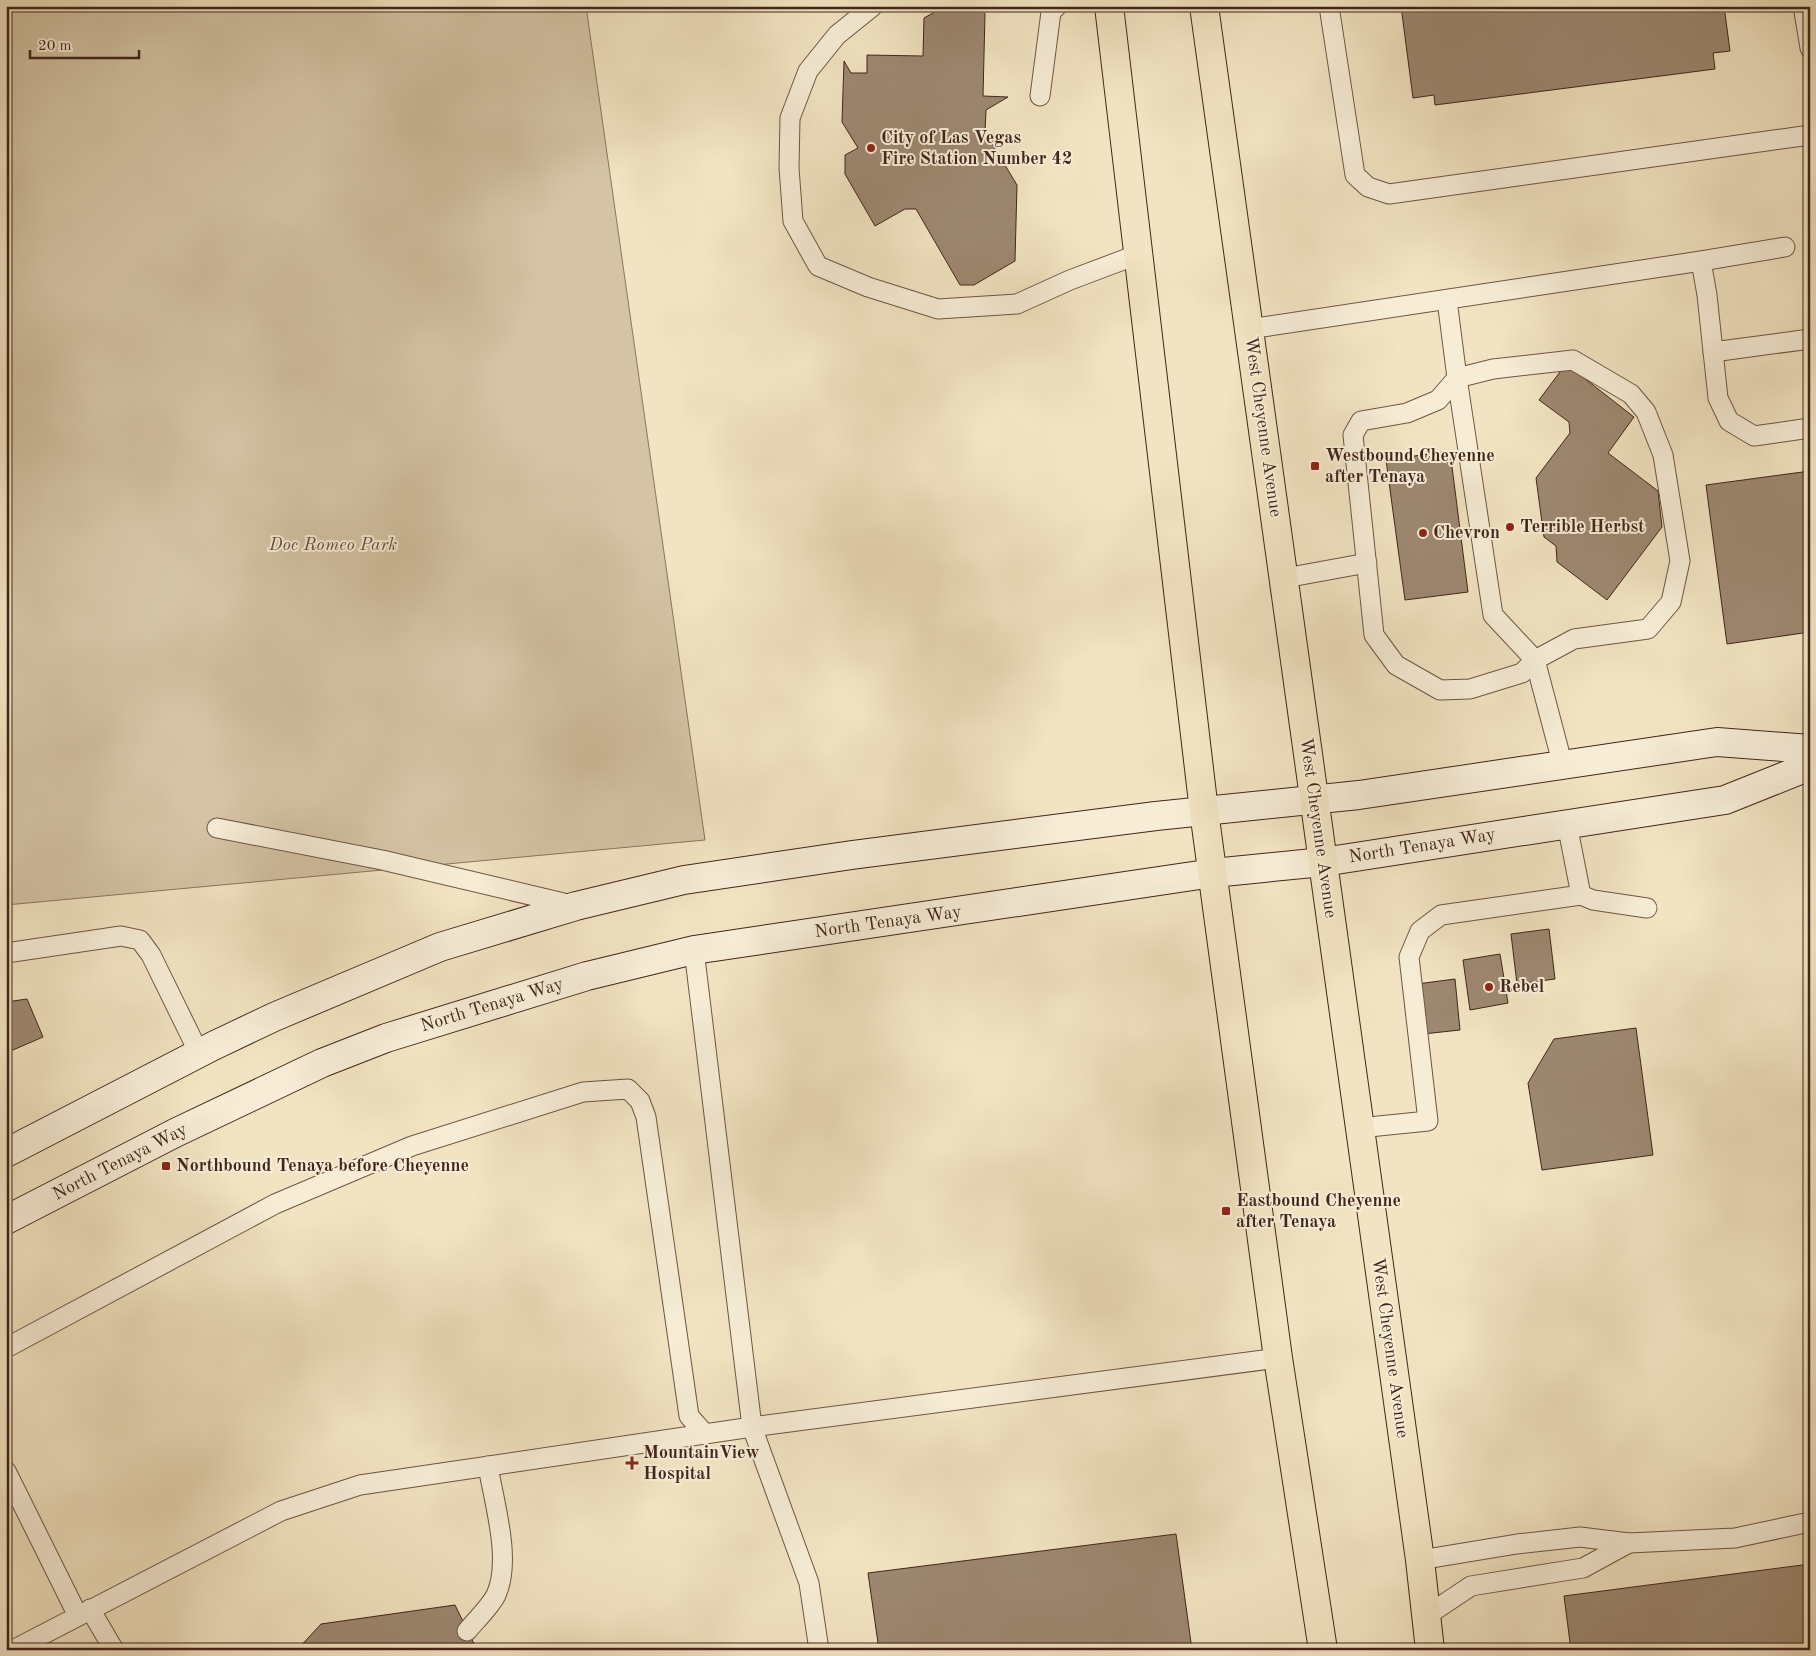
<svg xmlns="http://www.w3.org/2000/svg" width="1816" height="1656" font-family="'Old Standard TT',serif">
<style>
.green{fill:#d4c4a5;stroke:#8a7460}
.building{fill:#9d8871;stroke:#41251a}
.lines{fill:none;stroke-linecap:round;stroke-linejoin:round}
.lane-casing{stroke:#6d5544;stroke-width:21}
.secondary-casing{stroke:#41251a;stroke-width:30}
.primary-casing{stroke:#41251a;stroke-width:30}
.lane{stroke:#f7edd7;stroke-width:19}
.secondary{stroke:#f7edd7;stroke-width:28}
.primary{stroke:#f2e4c2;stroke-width:28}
.poi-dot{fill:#8f2418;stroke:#f7edd7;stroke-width:2}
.labels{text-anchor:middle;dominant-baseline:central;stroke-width:4;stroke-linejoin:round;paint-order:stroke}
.poi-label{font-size:18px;font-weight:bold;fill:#41251a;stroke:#f7edd7;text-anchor:start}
.street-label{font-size:18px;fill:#41251a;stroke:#f7edd7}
.park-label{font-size:18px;font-style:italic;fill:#664d3d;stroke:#f7edd7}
</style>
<rect width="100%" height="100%" fill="#f2e4c2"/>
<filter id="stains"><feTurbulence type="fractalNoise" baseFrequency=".004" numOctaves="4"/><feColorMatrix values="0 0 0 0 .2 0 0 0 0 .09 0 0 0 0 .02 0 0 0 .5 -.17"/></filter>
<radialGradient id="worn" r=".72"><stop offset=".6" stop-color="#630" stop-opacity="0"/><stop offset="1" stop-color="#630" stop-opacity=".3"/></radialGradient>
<polygon class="green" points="6,6 586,6 705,840 6,905"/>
<g class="building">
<polygon points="1401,6 1724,6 1730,51 1713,53 1715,69 1435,105 1434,95 1413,98"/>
<polygon points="940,9 983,10 985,14 983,96 1008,97 986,110 985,132 1017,185 1015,261 974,285 960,285 916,209 905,209 875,226 845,174 845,155 858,148 842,122 844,61 851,73 867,73 867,55 923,56 924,18"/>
<polygon points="1566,364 1634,417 1608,453 1658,491 1662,527 1607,600 1557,562 1556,546 1544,537 1536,478 1570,433 1569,422 1539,400"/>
<polygon points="1450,451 1468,592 1405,600 1386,460"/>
<polygon points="1810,471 1810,632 1727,644 1706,485"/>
<polygon points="1549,929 1555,979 1517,984 1511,934"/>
<polygon points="1500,954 1508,1003 1470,1010 1463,960"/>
<polygon points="1455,979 1460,1030 1423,1034 1417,984"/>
<polygon points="27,999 43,1037 6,1053 6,1002"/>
<polygon points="1636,1028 1653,1155 1542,1170 1528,1083 1554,1039"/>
<polygon points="1176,1534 1192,1650 879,1650 868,1573"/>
<polygon points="1810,1564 1810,1650 1571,1650 1564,1596"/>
<polygon points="455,1605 477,1650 297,1650 321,1624"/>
</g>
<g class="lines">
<g class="lane-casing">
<g id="lane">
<polyline points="873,6 837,35 808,71 790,118 789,168 793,221 818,266 868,287 938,309 1017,304 1070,280 1139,254"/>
<polyline points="1329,6 1355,175 1368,187 1389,194 1810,135"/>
<polyline points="1803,6 1810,48"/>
<polyline points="1040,96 1051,12 1057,6"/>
<polyline points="1701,261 1707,295 1718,398 1729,421 1754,436 1810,428"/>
<polyline points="1447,300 1457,378 1493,369 1573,360 1631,394 1646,412 1663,455 1680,561 1671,602 1648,629 1574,639 1535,660 1563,766"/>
<polyline points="1249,329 1701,261 1785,247"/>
<polyline points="1713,352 1810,339"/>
<polygon points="1457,378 1493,615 1535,660 1522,673 1470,689 1440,690 1396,665 1374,635 1353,435 1361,421 1407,413 1438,400"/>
<polyline points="1285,578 1367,563"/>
<polyline points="1567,824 1581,895 1593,900 1647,908"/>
<polyline points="217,828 382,860 572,905"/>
<polyline points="694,950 752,1427 809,1583 819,1650"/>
<polyline points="6,953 121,936 140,940 151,955 199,1053"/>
<polyline points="1359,1128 1428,1121 1409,957 1420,931 1441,915 1581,895"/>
<polyline points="6,1348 275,1204 412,1146 583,1092 628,1089 640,1101 646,1117 689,1416 705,1434"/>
<polyline points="6,1471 78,1616"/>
<polyline points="1420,1560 1517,1544 1580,1537 1629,1543 1735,1538 1810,1522"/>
<polyline points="90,1609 114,1650"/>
<polyline points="1426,1616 1471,1586 1583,1568 1629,1543"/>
<path d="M467 1631C476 1620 490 1607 496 1595 512 1560 494 1503 488 1466"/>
<polyline points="13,1650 281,1511 360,1485 752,1427 1278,1358"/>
</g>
</g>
<g class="secondary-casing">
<g id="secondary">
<polyline points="6,1153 213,1046 274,1017 440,947 576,906 684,880 852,855 1156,816 1359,795 1717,742 1810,749"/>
<polyline points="6,1220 175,1133 322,1063 386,1038 587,976 694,950 1213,873 1323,862 1725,800 1810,766"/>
</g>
</g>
<g class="primary-casing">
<g id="primary">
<polyline points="1109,6 1204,811 1278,1358 1323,1650"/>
<polyline points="1204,6 1420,1560 1430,1650"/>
</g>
</g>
<use href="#lane" class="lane"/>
<use href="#secondary" class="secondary"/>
<use href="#primary" class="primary"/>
</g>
<g class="poi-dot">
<circle cx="871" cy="148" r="5"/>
<rect x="1310" y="461" width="10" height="10" rx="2.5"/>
<circle cx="1510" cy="527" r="5"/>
<circle cx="1423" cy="533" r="5"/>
<circle cx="1489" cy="987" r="5"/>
<rect x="161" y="1161" width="10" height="10" rx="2.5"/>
<rect x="1221" y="1206" width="10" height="10" rx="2.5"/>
<path d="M629.5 1455.5h5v5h5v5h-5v5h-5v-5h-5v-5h5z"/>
</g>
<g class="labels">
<g class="poi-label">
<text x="881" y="138">City of Las Vegas<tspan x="881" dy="21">Fire Station Number 42</tspan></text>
<text x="1325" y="456">Westbound Cheyenne<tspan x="1325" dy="21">after Tenaya</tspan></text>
<text x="1520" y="527">Terrible Herbst</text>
<text x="1433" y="533">Chevron</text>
<text x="1499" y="987">Rebel</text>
<text x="176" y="1166">Northbound Tenaya before Cheyenne</text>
<text x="1236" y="1201">Eastbound Cheyenne<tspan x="1236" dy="21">after Tenaya</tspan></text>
<text x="643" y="1453">MountainView<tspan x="643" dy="21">Hospital</tspan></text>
</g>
<g class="street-label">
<text transform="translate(1263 427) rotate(82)">West Cheyenne Avenue</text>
<text transform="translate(1318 828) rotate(82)">West Cheyenne Avenue</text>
<text transform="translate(1422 846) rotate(-9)">North Tenaya Way</text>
<text transform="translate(888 922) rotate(-8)">North Tenaya Way</text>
<text transform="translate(492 1005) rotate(-17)">North Tenaya Way</text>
<text transform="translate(120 1162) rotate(-27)">North Tenaya Way</text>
<text transform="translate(1390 1348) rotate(82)">West Cheyenne Avenue</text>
</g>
<g class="park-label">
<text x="333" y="545">Doc Romeo Park</text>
</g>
</g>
<rect width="1816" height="1656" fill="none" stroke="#f2e4c2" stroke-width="25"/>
<rect x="8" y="8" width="1801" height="1641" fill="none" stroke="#41251a" stroke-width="2.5"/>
<rect x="12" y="12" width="1791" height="1631" fill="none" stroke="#41251a"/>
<path d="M30 50v8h109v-8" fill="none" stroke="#41251a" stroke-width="2.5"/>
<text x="38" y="50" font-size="15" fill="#41251a" stroke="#f7edd7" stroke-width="4" paint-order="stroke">20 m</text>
<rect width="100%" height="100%" filter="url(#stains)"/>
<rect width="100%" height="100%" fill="url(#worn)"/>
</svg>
